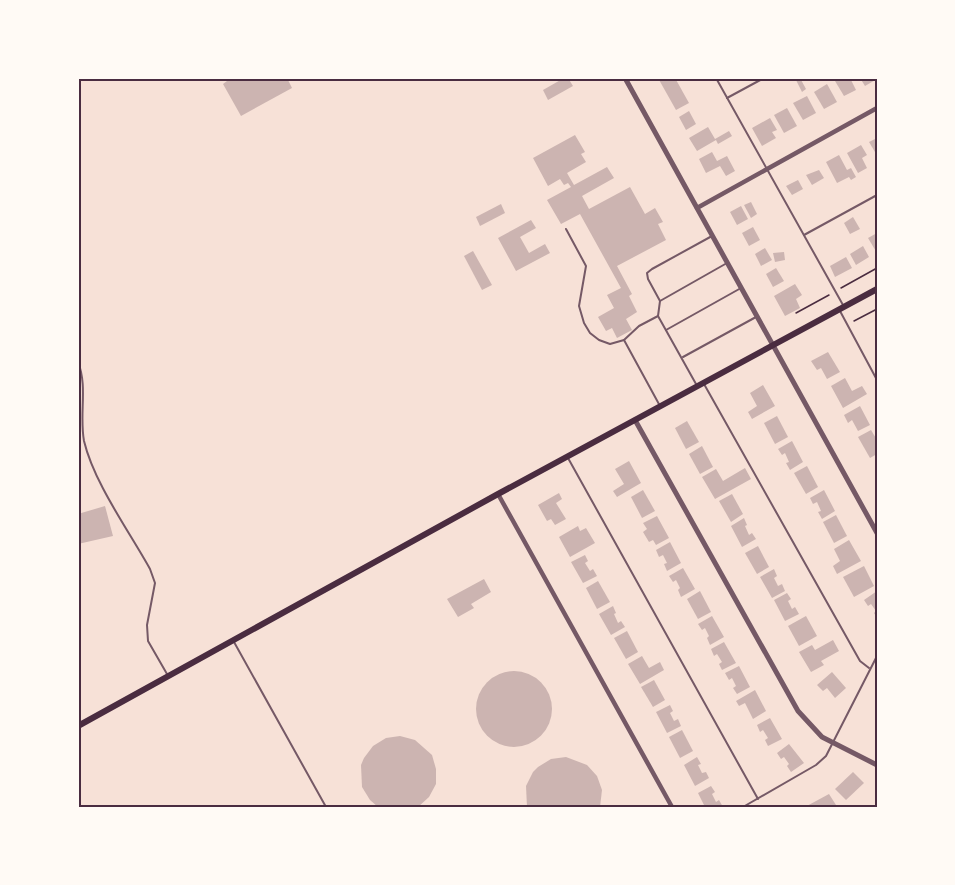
<svg xmlns="http://www.w3.org/2000/svg" width="955" height="885" font-family="Figtree,sans-serif">
<style>
.building{fill:#ccb4b1}
.lines{fill:none;stroke-linecap:round;stroke-linejoin:round}
.path{stroke:#4a2c40;stroke-width:1.5}
.service{stroke:#755966;stroke-width:2}
.minor{stroke:#755966;stroke-width:4.5}
.tertiary{stroke:#755966;stroke-width:5}
.secondary{stroke:#4a2c40;stroke-width:6}
.neatline{fill:none;stroke:#4a2c40;stroke-width:2}
</style>
<rect width="100%" height="100%" fill="#f7e1d7"/>
<g class="building">
<polygon points="231,78 287,78 292,88 241,116 223,84"/>
<polygon points="564,78 568,78 573,86 548,100 543,90"/>
<polygon points="658,78 675,78 689,103 676,110"/>
<polygon points="800,78 806,89 802,92 796,80"/>
<polygon points="840,78 850,78 856,90 844,96 835,81"/>
<polygon points="860,78 877,78 877,79 865,86"/>
<polygon points="827,84 837,102 824,109 814,92"/>
<polygon points="807,96 816,113 803,120 793,103"/>
<polygon points="787,108 797,126 784,133 774,115"/>
<polygon points="689,111 696,124 686,130 679,117"/>
<polygon points="770,118 777,130 772,132 776,138 762,146 752,128"/>
<polygon points="708,127 715,139 729,131 732,136 718,144 716,140 697,151 689,138"/>
<polygon points="575,135 585,152 581,154 586,162 567,173 574,185 607,167 614,178 582,196 589,209 630,187 645,214 655,208 663,222 658,224 666,240 617,266 632,294 629,296 637,312 626,319 632,330 617,338 612,328 606,331 598,317 614,308 607,295 621,288 580,214 561,224 547,200 571,187 568,183 564,185 560,179 548,186 533,158"/>
<polygon points="877,138 877,152 875,152 869,142"/>
<polygon points="861,145 867,155 862,158 867,168 858,173 847,153"/>
<polygon points="712,152 717,161 727,156 735,171 726,176 720,166 706,173 699,159"/>
<polygon points="839,155 847,170 851,168 856,177 851,180 849,177 837,183 826,162"/>
<polygon points="819,170 824,178 812,185 806,175"/>
<polygon points="798,180 803,189 792,195 786,186"/>
<polygon points="751,202 757,214 751,218 744,205"/>
<polygon points="501,204 505,213 480,226 476,217"/>
<polygon points="741,206 748,219 737,225 730,212"/>
<polygon points="853,217 860,229 850,234 844,223"/>
<polygon points="531,220 536,228 520,237 529,253 545,244 550,253 516,271 498,238"/>
<polygon points="753,227 760,240 749,246 742,233"/>
<polygon points="877,233 877,253 868,238"/>
<polygon points="863,246 869,257 856,265 850,254"/>
<polygon points="765,248 772,260 761,266 755,254"/>
<polygon points="473,251 492,285 482,290 464,256"/>
<polygon points="784,252 785,260 775,262 773,253"/>
<polygon points="846,257 852,268 835,277 830,266"/>
<polygon points="776,268 784,281 773,287 766,274"/>
<polygon points="795,284 802,295 796,299 800,308 785,316 774,296"/>
<polygon points="828,352 840,372 827,379 821,368 817,370 811,361"/>
<polygon points="845,378 852,391 862,386 867,394 843,408 831,386"/>
<polygon points="763,385 775,406 752,419 748,412 757,406 750,393"/>
<polygon points="860,406 870,425 858,431 852,420 848,423 844,415"/>
<polygon points="777,416 788,437 775,444 764,423"/>
<polygon points="687,421 699,442 686,449 675,428"/>
<polygon points="871,430 877,440 877,454 870,458 858,437"/>
<polygon points="792,441 803,462 790,470 786,463 789,462 785,453 782,455 778,449"/>
<polygon points="702,446 713,467 700,474 689,454"/>
<polygon points="629,461 641,483 617,497 613,491 624,484 615,469"/>
<polygon points="807,466 818,487 806,494 794,473"/>
<polygon points="745,468 751,479 715,499 702,477 716,469 723,481"/>
<polygon points="643,490 655,511 642,518 631,497"/>
<polygon points="824,490 835,511 822,519 818,512 821,511 817,502 813,504 810,498"/>
<polygon points="559,493 562,499 556,503 566,519 555,525 551,519 547,521 538,505"/>
<polygon points="732,494 743,514 731,522 719,501"/>
<polygon points="105,506 113,536 78,544 78,514"/>
<polygon points="836,515 847,536 834,543 823,522"/>
<polygon points="657,516 669,538 656,545 653,540 649,542 643,532 647,529 643,523"/>
<polygon points="744,518 747,525 745,526 749,535 752,533 756,539 742,547 731,526"/>
<polygon points="578,526 580,531 586,528 595,543 570,557 559,537"/>
<polygon points="849,540 861,561 837,574 833,566 840,561 834,549"/>
<polygon points="670,542 681,563 667,571 664,564 667,563 663,555 659,557 656,550"/>
<polygon points="758,546 769,567 757,574 745,553"/>
<polygon points="585,555 588,561 585,563 590,571 593,569 597,576 583,583 571,562"/>
<polygon points="864,566 874,586 854,597 843,577"/>
<polygon points="683,568 695,589 681,597 678,590 680,588 676,580 673,582 669,576"/>
<polygon points="774,569 777,576 774,578 778,586 782,584 785,591 772,598 760,577"/>
<polygon points="484,579 491,592 471,604 474,608 458,617 447,599"/>
<polygon points="598,581 610,602 597,609 586,588"/>
<polygon points="700,591 711,612 698,619 687,599"/>
<polygon points="877,591 877,618 874,613 876,611 871,604 868,606 864,600"/>
<polygon points="787,593 791,599 788,601 792,609 795,607 799,614 785,621 774,600"/>
<polygon points="613,606 616,613 614,614 618,623 621,621 625,627 611,635 599,614"/>
<polygon points="712,616 724,637 710,645 707,638 709,636 705,628 702,630 698,624"/>
<polygon points="806,616 817,636 799,646 788,626"/>
<polygon points="627,631 638,652 626,659 614,638"/>
<polygon points="833,640 839,651 821,661 824,665 811,672 799,652 812,645 815,650"/>
<polygon points="724,642 736,663 722,670 719,664 722,662 717,654 714,656 711,649"/>
<polygon points="642,656 649,668 660,662 664,670 640,684 628,664"/>
<polygon points="739,666 750,687 737,694 733,688 736,686 732,678 729,680 725,673"/>
<circle cx="514" cy="709" r="38"/>
<polygon points="832,672 846,688 835,698 827,688 823,691 817,685"/>
<polygon points="654,680 665,700 653,707 641,687"/>
<polygon points="755,690 766,711 753,719 745,703 739,706 736,701"/>
<polygon points="670,705 673,711 670,713 674,721 678,719 681,726 667,733 656,712"/>
<polygon points="770,718 782,739 768,746 765,740 768,738 763,730 760,732 757,725"/>
<polygon points="682,730 693,751 680,758 669,737"/>
<polygon points="400,736 415,740 432,755 436,769 436,784 429,797 418,807 378,807 370,800 362,787 361,765 364,758 373,746 386,738"/>
<polygon points="789,744 804,763 791,772 787,766 789,764 784,757 781,759 777,753"/>
<polygon points="566,757 587,765 597,776 602,790 600,807 527,807 526,786 533,772 538,767 551,759"/>
<polygon points="697,757 701,764 698,765 702,773 706,772 709,778 695,786 684,765"/>
<polygon points="853,772 864,783 846,800 835,789"/>
<polygon points="711,786 715,792 712,794 716,802 719,800 723,807 705,807 698,793"/>
<polygon points="829,794 836,805 832,807 805,807"/>
</g>
<g class="lines">
<g class="path">
<polyline points="841,288 877,268"/>
<polyline points="796,313 829,295"/>
<polyline points="854,321 877,309"/>
</g>
<g class="service">
<polyline points="716,78 843,305"/>
<polyline points="727,98 764,78"/>
<polyline points="566,229 586,266 579,306 584,323 590,333 599,340 610,344 624,340"/>
<polyline points="804,235 877,195"/>
<polyline points="712,236 652,269 647,273 648,279 660,301 727,263"/>
<polyline points="840,311 877,380"/>
<polyline points="658,316 660,301"/>
<polyline points="666,330 741,288"/>
<polyline points="683,357 756,317"/>
<path d="M78 362C88 387 79 414 84 441 94 483 129 531 150 569L155 583 147 625 148 641 167 674"/>
<polyline points="704,384 860,661 869,668"/>
<polyline points="660,406 624,340 639,326 658,316 696,384"/>
<polyline points="568,458 758,799"/>
<polyline points="234,642 326,807"/>
<polyline points="743,807 816,765 826,756 877,656"/>
</g>
<g class="minor">
<polyline points="697,208 877,108"/>
<polyline points="498,494 672,807"/>
</g>
<g class="tertiary">
<polyline points="625,78 877,533"/>
<polyline points="635,420 798,711 822,737 877,765"/>
</g>
<polyline class="secondary" points="78,726 498,494 877,289"/>
</g>
<rect width="955" height="885" fill="none" stroke="#fffaf5" stroke-width="159"/>
<rect x="80" y="80" width="796" height="726" class="neatline"/>
</svg>
